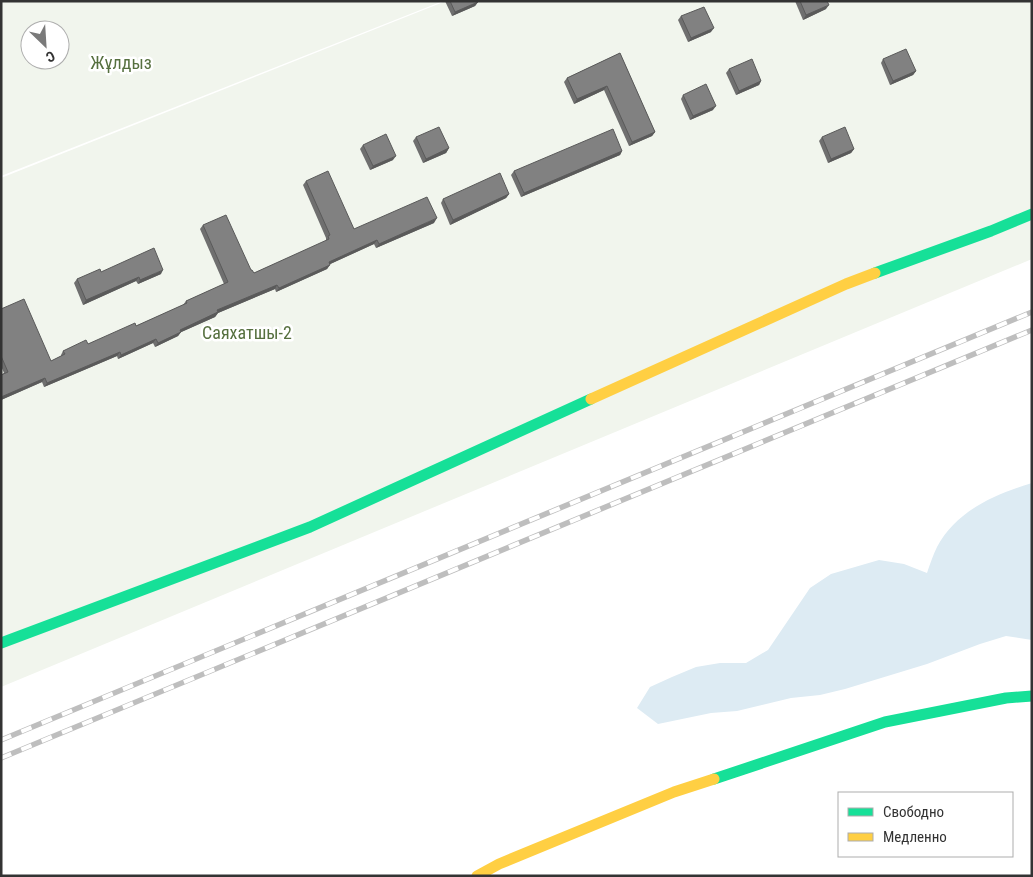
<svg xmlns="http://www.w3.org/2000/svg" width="1033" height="877" font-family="'Roboto Condensed',sans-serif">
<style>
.green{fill:#f1f5ed;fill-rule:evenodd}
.water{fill:#ddebf3}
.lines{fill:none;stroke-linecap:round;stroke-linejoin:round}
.fast{stroke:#16e098;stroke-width:11}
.slow{stroke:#ffcf43;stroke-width:11}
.rail-casing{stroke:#bebebe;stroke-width:5.5}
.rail{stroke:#fff;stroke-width:4;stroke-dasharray:11;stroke-linecap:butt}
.wall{fill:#6f6f6f}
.shaded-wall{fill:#5a5a5a}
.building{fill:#818181;stroke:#5a5a5a}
.labels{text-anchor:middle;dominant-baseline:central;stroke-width:5;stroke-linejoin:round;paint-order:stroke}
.park-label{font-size:18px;fill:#56703f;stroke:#fff}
</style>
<rect width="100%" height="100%" fill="#fff"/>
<g class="green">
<path d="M1 1H443L1 176ZM30 30H60V60H30Z"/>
<polygon points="446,1 1032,1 1032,259 1,687 1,178"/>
</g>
<path class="water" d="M1032 483V640L1006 636 980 644 927 664 845 689 820 695 791 698 737 711 711 713 658 724 637 708 650 687 672 677 696 667 720 663H746L768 650 810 588 831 574 879 560 904 564 927 573C930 564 933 555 937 547 956 511 995 494 1032 483Z"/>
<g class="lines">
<g class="fast">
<polyline points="875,273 991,231 1032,214"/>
<polyline points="1,643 310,527 591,399"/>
<polyline points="714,779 885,722 1006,698 1032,696"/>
</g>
<g class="slow">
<polyline points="591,399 846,284 875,273"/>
<polyline points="477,876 499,864 674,792 714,779"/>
</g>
<g class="rail-casing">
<g id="rail">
<polyline points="1,740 1032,312"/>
<polyline points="1,758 1032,330"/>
</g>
</g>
<use href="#rail" class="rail"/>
</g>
<g class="wall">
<polygon points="445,1 477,1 478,2 475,6 452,16"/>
<polygon points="795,1 827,1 826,9 803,20"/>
<polygon points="681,16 711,32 688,42 678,20"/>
<polygon points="620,53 655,132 652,136 629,146 604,90 574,104 564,82 567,78"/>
<polygon points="883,59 916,71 913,75 890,85 881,63"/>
<polygon points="729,69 761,81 759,85 736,95 726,73"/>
<polygon points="683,95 713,110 690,120 681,99"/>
<polygon points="416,137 449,148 446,153 423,163 413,141"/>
<polygon points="822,137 854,149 851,153 828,163 819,141"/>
<polygon points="363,145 393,160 370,170 360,149"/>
<polygon points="622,151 620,155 521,197 511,175 514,171"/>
<polygon points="306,181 354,229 434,223 376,248 374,244 330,264 327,269 276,292 275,289 218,313 215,317 181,332 178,336 155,347 153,343 118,359 117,356 44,387 42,382 1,400 1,375 4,373 1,366 1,309 51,361 61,356 61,355 63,351 88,344 136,326 183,305 186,301 224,284 200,229 203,225 254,273 326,241 326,238 303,185"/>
<polygon points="509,194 506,198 450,225 441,203 443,199"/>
<polygon points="101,272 161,274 138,284 136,281 83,305 74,283 77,279"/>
</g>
<g class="shaded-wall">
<polygon points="478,2 475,6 452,16 455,12"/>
<polygon points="829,5 826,9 803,20 806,15"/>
<polygon points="714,28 711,32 688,42 691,38"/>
<polygon points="66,48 63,52 60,53 60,51"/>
<polygon points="916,71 913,75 890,85 893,81"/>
<polygon points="761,81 759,85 736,95 739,91"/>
<polygon points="607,86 604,90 574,104 577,99"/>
<polygon points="716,106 713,110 690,120 693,116"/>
<polygon points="655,132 652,136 629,146 632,142"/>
<polygon points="449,148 446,153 423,163 426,159"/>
<polygon points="854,149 851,153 828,163 831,159"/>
<polygon points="622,151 620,155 521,197 524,193"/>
<polygon points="396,156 393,160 370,170 373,166"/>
<polygon points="509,194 506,198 450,225 453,220"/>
<polygon points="437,218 434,223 376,248 379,244"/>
<polygon points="377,240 374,244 326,266 329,262"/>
<polygon points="330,265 327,269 276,292 279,288"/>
<polygon points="163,270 161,274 138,284 140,280"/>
<polygon points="139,277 136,281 83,305 86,300"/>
<polygon points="277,285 275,289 218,313 215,317 177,334 180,330 217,310"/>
<polygon points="181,332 178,336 155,347 158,343"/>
<polygon points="156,339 153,343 118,359 121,355"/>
<polygon points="120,352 117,356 44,387 47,383"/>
<polygon points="45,378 42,382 1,400 1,397"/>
</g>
<g class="building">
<polygon points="450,1 477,1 478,2 455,12"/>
<polygon points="800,1 827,1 829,5 806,15"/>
<polygon points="704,7 714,28 691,38 681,16"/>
<polygon points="57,26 58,30 48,30"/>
<polygon points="60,34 66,48 60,51"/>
<polygon points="906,49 916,71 893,81 883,59"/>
<polygon points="620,53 655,132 632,142 607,86 577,99 567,78"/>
<polygon points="752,59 761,81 739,91 729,69"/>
<polygon points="706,84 716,106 693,116 683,95"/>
<polygon points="439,127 449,148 426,159 416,137"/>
<polygon points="845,127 854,149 831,159 822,137"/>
<polygon points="613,129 622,151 524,193 514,171"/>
<polygon points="386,134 396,156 373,166 363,145"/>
<polygon points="328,171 354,229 427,197 437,218 379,244 377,240 329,262 330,265 279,288 277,285 217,310 218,312 180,330 181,332 158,343 156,339 121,355 120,352 47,383 45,378 1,397 1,375 8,372 1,356 1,309 24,299 51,361 65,354 63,351 86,340 88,344 135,323 136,326 187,303 186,301 228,282 203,225 226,215 251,270 252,270 254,273 329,239 328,236 330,235 306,181"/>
<polygon points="500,173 509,194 453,220 443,199"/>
<polygon points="154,248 163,270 140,280 139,277 86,300 77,279 100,269 101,272"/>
</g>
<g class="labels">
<g class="park-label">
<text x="121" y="62">Жұлдыз</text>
<text x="247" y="332">Саяхатшы-2</text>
</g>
</g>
<rect width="1033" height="877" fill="none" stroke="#333333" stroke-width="5"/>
<rect x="838" y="792" width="175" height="65" fill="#ffffff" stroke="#adadad"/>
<rect x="848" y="808" width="25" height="8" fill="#16e098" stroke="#adadad"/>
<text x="883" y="817" font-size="15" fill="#333333">Свободно</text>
<rect x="848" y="833" width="25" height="8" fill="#ffcf43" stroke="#adadad"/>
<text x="883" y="842" font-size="15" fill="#333333">Медленно</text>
<g transform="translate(45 45) rotate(155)"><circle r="24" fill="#ffffff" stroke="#adadad"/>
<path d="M0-4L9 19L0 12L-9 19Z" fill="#7a7a7a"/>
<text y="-8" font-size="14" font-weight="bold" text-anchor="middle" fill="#333333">С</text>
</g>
</svg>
